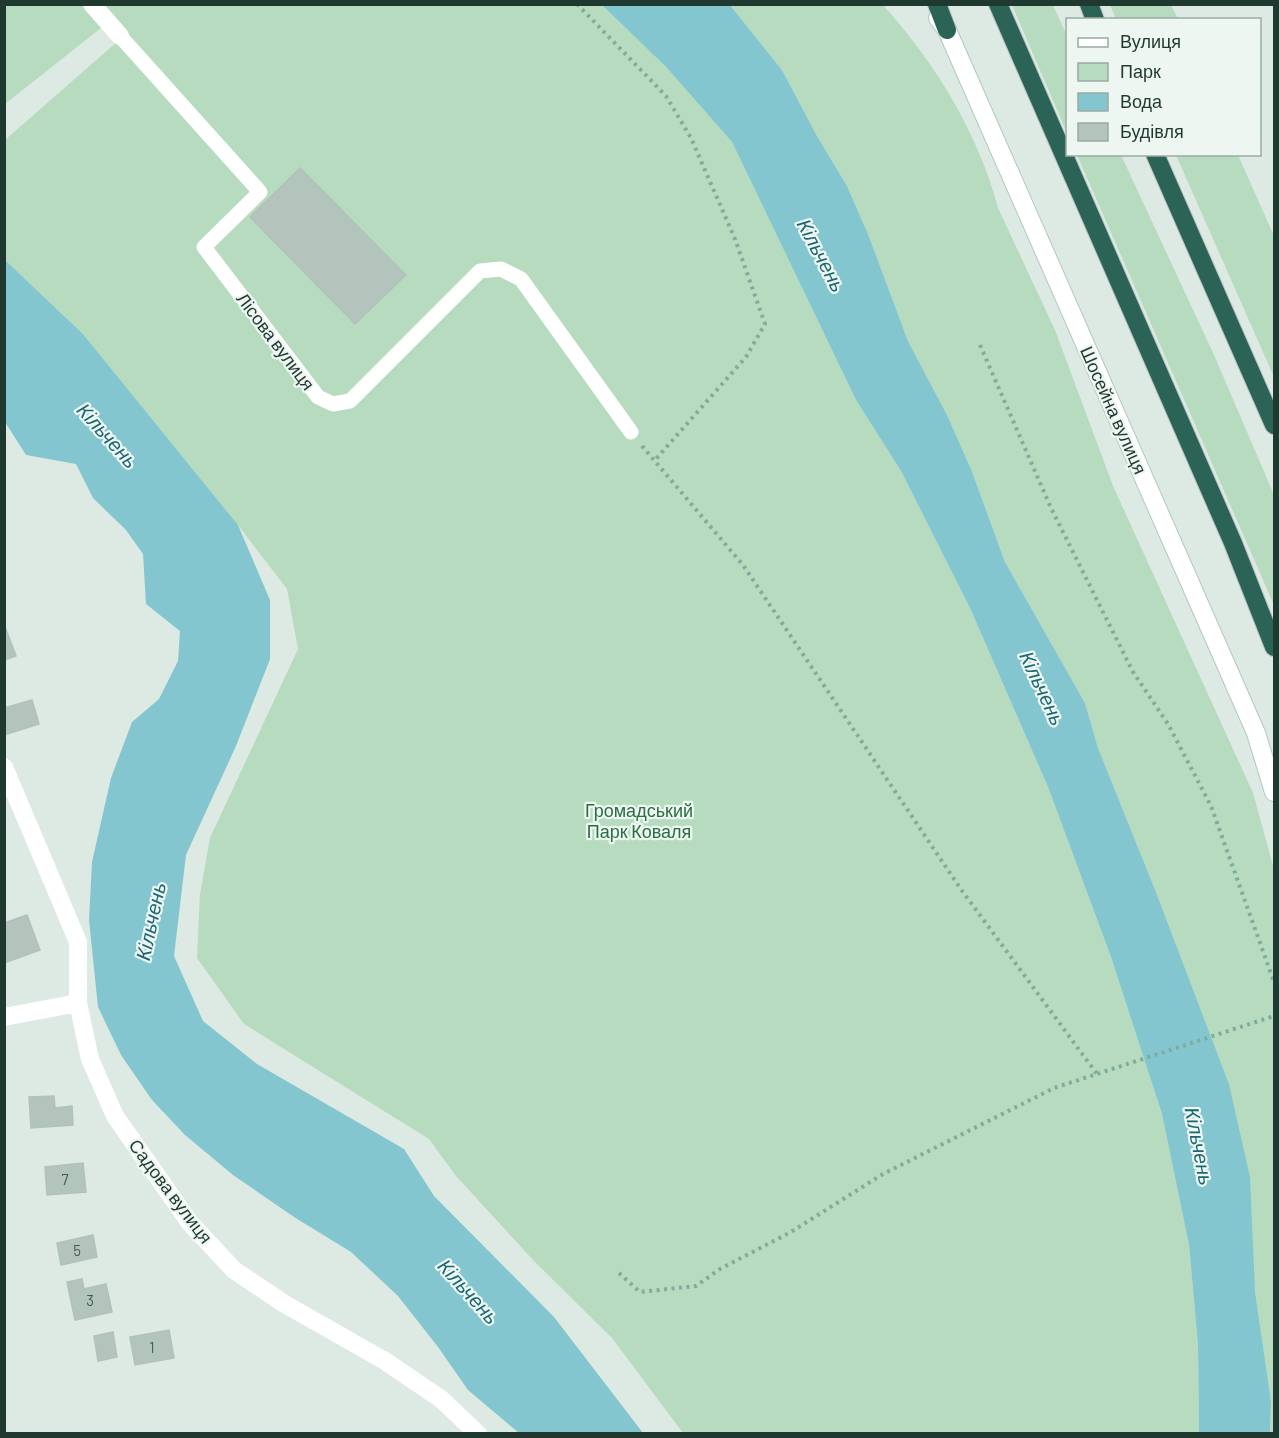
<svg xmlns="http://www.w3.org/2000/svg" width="1279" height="1438" font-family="Barlow,sans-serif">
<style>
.green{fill:#b6dbbe}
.water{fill:#84c6cf}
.building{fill:#b3c4bc;stroke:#b0c2ba;stroke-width:1.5}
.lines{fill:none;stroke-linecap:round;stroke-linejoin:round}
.secondary-casing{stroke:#b1c9bf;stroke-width:20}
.highway-casing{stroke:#bcc3c1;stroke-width:20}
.path{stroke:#7ead9c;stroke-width:4;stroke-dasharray:3 4.5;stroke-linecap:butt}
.lane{stroke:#fff;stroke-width:15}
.street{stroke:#fff;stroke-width:18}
.secondary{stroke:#fff;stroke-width:18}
.highway{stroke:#2b6456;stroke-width:18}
.labels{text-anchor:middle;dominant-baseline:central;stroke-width:4.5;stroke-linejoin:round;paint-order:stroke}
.number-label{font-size:15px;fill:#445b53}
.street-label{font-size:18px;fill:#1f3830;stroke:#edf6f1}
.park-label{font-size:18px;fill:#2a6e42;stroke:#edf6f1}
.water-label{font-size:20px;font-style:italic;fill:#1b6773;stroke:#edf6f1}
</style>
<rect width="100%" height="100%" fill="#dde9e3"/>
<g class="green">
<polygon points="5,5 602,5 666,67 732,142 856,400 901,471 970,608 1048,787 1111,957 1162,1114 1189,1245 1198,1345 1199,1433 683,1433 612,1338 534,1261 456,1176 429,1139 244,1024 197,958 200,894 210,838 298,649 287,589 238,525 83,334 5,260 5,140 118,41 106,24 5,104"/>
<path d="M730 5H883C935 63 978 132 998 208L1055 330 1113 486 1253 793 1274 869V1433H1270L1271 1401 1255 1291 1229 1084 1156 892 1098 748 1085 703 1005 562 971 469 947 415 908 341 868 234 847 186 817 136 782 70Z"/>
<polygon points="1012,5 1053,5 1067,36 1067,133"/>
<polygon points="1110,5 1171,5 1178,19 1116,19"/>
<polygon points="1077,155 1121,155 1214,355 1274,495 1274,605"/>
<polygon points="1176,155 1238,155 1274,236 1274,377"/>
</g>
<g class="water">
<polygon points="602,5 730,5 782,70 817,136 847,186 868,234 908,341 947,415 971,469 1005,562 1085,703 1098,748 1156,892 1229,1084 1250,1177 1255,1291 1271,1401 1270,1433 1199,1433 1198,1345 1189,1245 1162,1114 1111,957 1048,787 970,608 901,471 856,400 732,142 666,67"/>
<polygon points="5,260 83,334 238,525 270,600 270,659 236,746 186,855 174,956 203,1021 257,1064 404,1149 434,1196 554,1317 643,1433 519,1433 468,1390 438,1347 398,1296 351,1252 294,1217 233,1175 185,1135 152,1100 121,1055 98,1007 89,920 92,862 111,778 132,722 159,699 178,661 180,631 146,604 143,554 126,530 93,498 76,464 26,455 5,422"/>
</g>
<g class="building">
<polygon points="300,168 406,275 355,324 250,217"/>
<polygon points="4,624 16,656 4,660"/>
<polygon points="32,700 39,724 7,734 4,725 4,708"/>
<polygon points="27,915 40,950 4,963 4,923"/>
<polygon points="54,1096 55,1108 72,1106 73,1125 31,1128 29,1097"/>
<polygon points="83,1163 86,1192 47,1195 45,1167"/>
<polygon points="93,1235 97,1257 61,1265 57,1243"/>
<polygon points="82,1279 84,1289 106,1284 112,1312 75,1320 67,1282"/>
<polygon points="169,1330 174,1358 135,1365 130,1337"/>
<polygon points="113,1332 117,1357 98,1361 94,1336"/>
</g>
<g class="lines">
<g class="secondary-casing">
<polyline id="secondary" points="938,18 947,30 1256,733 1274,792"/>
</g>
<g class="highway-casing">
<g id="highway">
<polyline points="937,4 947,30"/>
<polyline points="998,4 1233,543 1274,647"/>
<polyline points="1089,4 1095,20"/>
<polyline points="1155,154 1274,425"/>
</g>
</g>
<g class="path">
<polyline points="577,4 666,96 691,138 735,239 765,324 746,357 655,460"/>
<polyline points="980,345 1051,508 1133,672 1168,724 1211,806 1274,982"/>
<polyline points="642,446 743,565 960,888 1097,1074"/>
<polyline points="619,1273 640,1292 696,1286 720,1269 791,1232 883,1174 1054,1088 1274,1016"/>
</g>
<polyline class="lane" points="120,36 260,192 204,247 318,397 333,404 350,401 480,271 501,269 521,279 631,432"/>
<g class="street">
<polyline points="92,4 120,36"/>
<polyline points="4,767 78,942 78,1003"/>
<polyline points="4,1017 78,1003 90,1059 115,1116 190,1223 234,1270 283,1303 385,1361 441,1399 478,1434"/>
</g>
<use href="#secondary" class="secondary"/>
<use href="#highway" class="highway"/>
</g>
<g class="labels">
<g class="number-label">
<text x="65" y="1179">7</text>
<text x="77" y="1250">5</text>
<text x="90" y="1300">3</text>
<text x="152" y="1347">1</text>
</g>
<g class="street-label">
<text transform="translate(276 341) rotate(53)">Лісова вулиця</text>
<text transform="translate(1114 410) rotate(66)">Шосейна вулиця</text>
<text transform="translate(171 1191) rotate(53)">Садова вулиця</text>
</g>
<g class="park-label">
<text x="639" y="810">Громадський<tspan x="639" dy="21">Парк Коваля</tspan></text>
</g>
<g class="water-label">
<text transform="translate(822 255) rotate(62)">Кільчень</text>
<text transform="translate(108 435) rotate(48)">Кільчень</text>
<text transform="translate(1043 688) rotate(65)">Кільчень</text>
<text transform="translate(150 921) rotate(-78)">Кільчень</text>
<text transform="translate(1200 1146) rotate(79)">Кільчень</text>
<text transform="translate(469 1291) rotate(48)">Кільчень</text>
</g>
</g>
<rect width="1279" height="1438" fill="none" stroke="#1f3830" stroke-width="12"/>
<rect x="1066" y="18" width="195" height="138" fill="#edf6f1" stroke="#9baaa4" stroke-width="1.5"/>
<rect x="1078" y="38" width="30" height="9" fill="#ffffff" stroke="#9baaa4" stroke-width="1.5"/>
<text x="1120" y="48" font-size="18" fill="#1f3830">Вулиця</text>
<rect x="1078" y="63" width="30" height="18" fill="#b6dbbe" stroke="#9baaa4" stroke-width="1.5"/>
<text x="1120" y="78" font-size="18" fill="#1f3830">Парк</text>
<rect x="1078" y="93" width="30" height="18" fill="#84c6cf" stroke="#9baaa4" stroke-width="1.5"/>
<text x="1120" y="108" font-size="18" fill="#1f3830">Вода</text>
<rect x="1078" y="123" width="30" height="18" fill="#b3c4bc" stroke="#9baaa4" stroke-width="1.5"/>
<text x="1120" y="138" font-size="18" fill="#1f3830">Будівля</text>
</svg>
